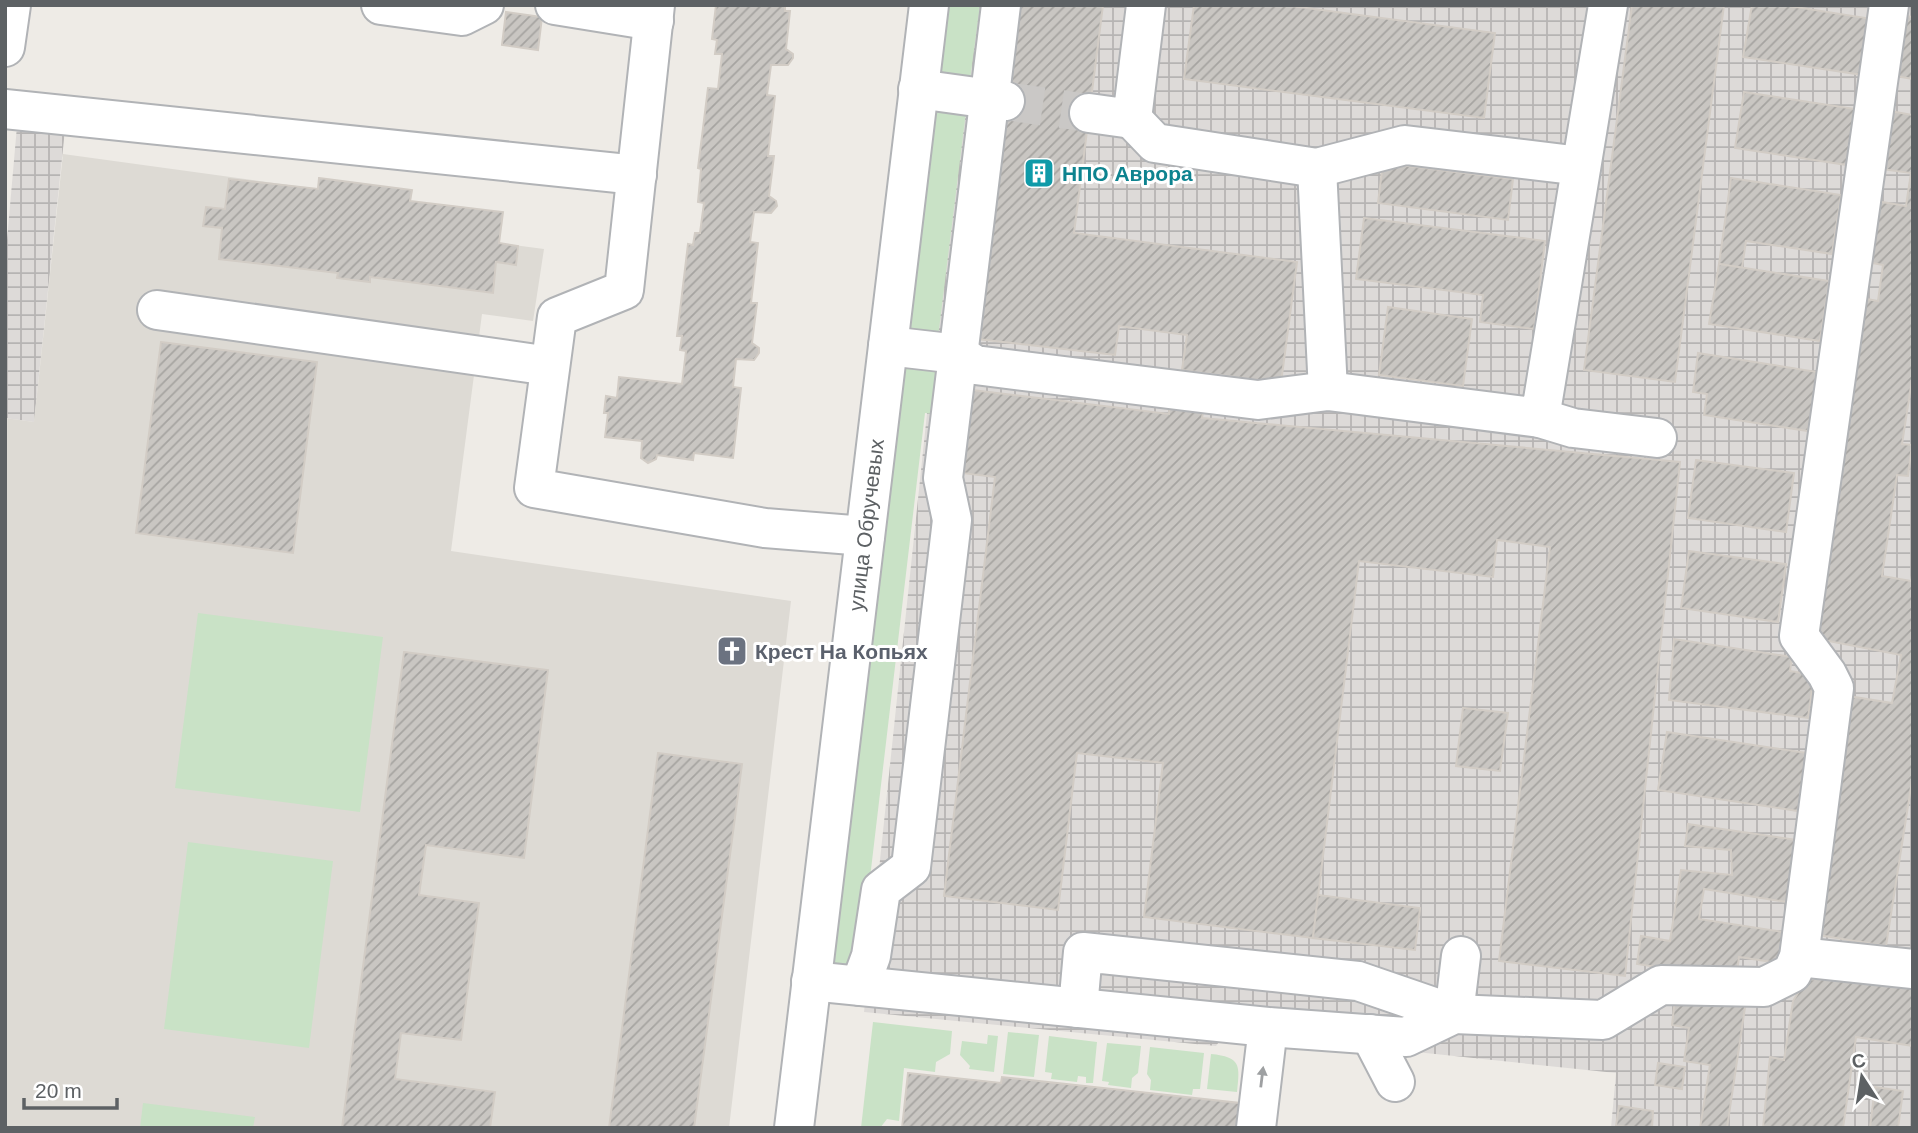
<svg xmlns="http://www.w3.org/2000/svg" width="1918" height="1133" font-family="Arial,sans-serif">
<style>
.industrial{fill:url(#industrial-grid)}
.education{fill:#dddad4}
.grass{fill:#c9e2c6}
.building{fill:url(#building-hatch);stroke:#d2ccc5;stroke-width:2}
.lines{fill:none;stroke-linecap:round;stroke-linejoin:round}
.minor-tunnel{stroke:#cac8c6;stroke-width:38;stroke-dasharray:38 19;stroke-linecap:butt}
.minor-casing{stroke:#b1b3b6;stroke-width:42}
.minor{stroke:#fff;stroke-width:38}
.oneway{fill:#9ea0a2}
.labels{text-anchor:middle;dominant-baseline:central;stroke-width:6;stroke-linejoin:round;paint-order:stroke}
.culture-label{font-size:21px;font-weight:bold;fill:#0d838f;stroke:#fff;text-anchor:start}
.street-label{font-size:21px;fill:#5d6164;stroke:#fff}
.worship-label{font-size:21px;font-weight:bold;fill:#5b616d;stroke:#fff;text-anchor:start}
</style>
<defs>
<pattern id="industrial-grid" width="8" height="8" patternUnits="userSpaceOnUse" patternTransform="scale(1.75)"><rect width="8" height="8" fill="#dddad8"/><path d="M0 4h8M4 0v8" fill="none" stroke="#b6b4b3"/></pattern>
<pattern id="building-hatch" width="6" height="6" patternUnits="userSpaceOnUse" patternTransform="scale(1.75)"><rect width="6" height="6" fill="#c9c6c2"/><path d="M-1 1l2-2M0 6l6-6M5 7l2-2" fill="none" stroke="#a6a4a1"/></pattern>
</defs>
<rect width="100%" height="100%" fill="#eeebe6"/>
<g class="industrial">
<polygon points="974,5 1913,5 1913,1128 1611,1128 1616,1073 1233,1033 1222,1038 1216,1046 864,1012 930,385"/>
<polygon points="17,126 65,130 34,422 5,418 5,263"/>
</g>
<polygon class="education" points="63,154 317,189 319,178 412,190 411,201 503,212 499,243 544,249 533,321 482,314 451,551 791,601 729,1128 5,1128 5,418 34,422"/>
<g class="grass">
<polygon points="948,5 980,5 970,80 940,77"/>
<polygon points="935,107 966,112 938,337 908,334"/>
<polygon points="905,366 945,371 940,415 925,413 861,954 849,981 835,965 834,953"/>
<polygon points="198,613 383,637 360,812 175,788"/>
<polygon points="188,842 333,861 309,1048 164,1029"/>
<polygon points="873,1022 952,1031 950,1054 936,1062 935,1072 904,1068 899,1121 887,1119 880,1128 861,1128"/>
<polygon points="1008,1032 1039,1035 1034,1077 1003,1074"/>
<polygon points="988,1035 998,1036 994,1072 969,1069 970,1066 960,1055 962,1041 987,1044"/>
<polygon points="1049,1036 1097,1042 1093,1083 1086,1083 1086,1077 1078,1076 1077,1082 1051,1079 1052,1073 1045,1072"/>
<polygon points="1107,1043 1141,1046 1138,1073 1132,1078 1131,1088 1108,1085 1109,1082 1102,1081"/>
<polygon points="1150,1047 1204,1053 1200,1089 1193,1089 1192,1095 1150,1090 1151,1080 1147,1074"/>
<path d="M1211 1054C1241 1057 1240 1065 1237 1092L1207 1089Z"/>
<polygon points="143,1103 255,1117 253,1128 140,1128"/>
</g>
<g class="building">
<polygon points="716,5 785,5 785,11 790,11 786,49 793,54 793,58 788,65 771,65 767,95 775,96 768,156 774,156 769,196 776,201 777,206 771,213 754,212 750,242 758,243 751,303 757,303 752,343 759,348 759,353 754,360 736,359 733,387 741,388 733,458 694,453 693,460 657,455 656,459 648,463 641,458 642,441 605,437 608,413 604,413 606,396 617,398 619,377 682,384 686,351 680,350 682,336 677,336 688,244 693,245 695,233 700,233 704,203 698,202 701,169 698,168 708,88 718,89 722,54 715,54 717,40 712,39"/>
<polygon points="1017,5 1103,5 1074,233 1297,262 1281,383 1182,370 1187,335 1119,326 1115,355 978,339"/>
<polygon points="1194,5 1284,5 1495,33 1484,118 1184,79"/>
<polygon points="1632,5 1724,5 1675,382 1584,370"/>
<polygon points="1752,5 1783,5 1872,19 1863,75 1743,57"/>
<polygon points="506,12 542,17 538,50 502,45"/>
<polygon points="1905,16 1913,17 1913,79 1895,76"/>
<polygon points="1744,92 1855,109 1847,165 1735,148"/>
<polygon points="1890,111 1913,115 1913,373 1902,444 1912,445 1908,476 1897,475 1882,576 1911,581 1913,570 1913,774 1886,946 1812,934 1848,696 1892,703 1901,655 1813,638 1861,298 1878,301 1883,265 1867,262 1876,201 1906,206 1911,173 1881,169"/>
<polygon points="1383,163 1513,179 1508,220 1378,203"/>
<polygon points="319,178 412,190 410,201 503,212 499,243 518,246 516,265 496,262 493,293 370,277 370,282 337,278 338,273 219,259 222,228 203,226 206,207 225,209 229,179 318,189"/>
<polygon points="1731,178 1841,195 1832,254 1746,241 1742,268 1719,264"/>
<polygon points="1364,218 1545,241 1534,329 1480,322 1483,295 1356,279"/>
<polygon points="1719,264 1829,281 1820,341 1709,324"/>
<polygon points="1388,307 1472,319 1463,386 1379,375"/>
<polygon points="161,342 317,362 293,553 136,533"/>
<polygon points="1698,353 1817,372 1808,431 1704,415 1707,394 1693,392"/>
<polygon points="972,390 1169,414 1170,402 1204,406 1202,418 1680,462 1625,976 1499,961 1550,547 1497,540 1493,577 1359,561 1313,938 1144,917 1163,763 1077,753 1058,910 944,896 995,477 962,473"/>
<polygon points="1696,460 1794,473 1786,532 1688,518"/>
<polygon points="1689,551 1786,564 1778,622 1681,608"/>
<polygon points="1674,639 1792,657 1790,671 1814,675 1808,718 1669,700"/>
<polygon points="404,652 548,670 524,858 426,845 419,895 479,903 461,1040 401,1033 395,1079 495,1092 490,1128 342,1128"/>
<polygon points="1463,708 1508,713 1500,771 1456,766"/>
<polygon points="1667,732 1807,753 1798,811 1658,790"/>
<polygon points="658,753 742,764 694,1128 609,1128"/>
<polygon points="1688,824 1797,840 1787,902 1704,889 1699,919 1789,933 1785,964 1739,957 1736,979 1637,964 1641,936 1670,941 1681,870 1732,875 1731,850 1685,846"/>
<polygon points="1318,895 1420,908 1415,950 1313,938"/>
<polygon points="1839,977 1913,985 1913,1046 1856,1037 1843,1128 1763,1128 1770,1057 1784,1060 1793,1001 1806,980"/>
<polygon points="1747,994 1727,1128 1700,1128 1710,1065 1684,1061 1689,1028 1672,1025 1675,999"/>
<polygon points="1658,1063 1685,1067 1682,1089 1655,1085"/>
<polygon points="908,1073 1001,1083 1002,1077 1240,1103 1238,1128 902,1128"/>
<polygon points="1875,1087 1903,1091 1898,1128 1870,1128"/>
<polygon points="1619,1106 1653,1111 1652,1128 1616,1126"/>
</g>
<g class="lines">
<polyline class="minor-tunnel" points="1005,101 1089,113"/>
<g class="minor-casing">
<g id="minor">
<polyline points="381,5 462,16 484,5"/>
<polyline points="555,5 654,21"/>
<polyline points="655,5 624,290 557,317 534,488 765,528 865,536"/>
<polyline points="5,47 11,5"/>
<polyline points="918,89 1005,101"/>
<polyline points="5,109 637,175"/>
<polyline points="1089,113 1132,119 1146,5"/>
<polyline points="1132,119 1155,143 1317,168 1405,145 1581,166"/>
<polyline points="1317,168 1328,391"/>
<polyline points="157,310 550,366"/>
<polyline points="888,346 958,354 975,365 1258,400 1328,391 1540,418 1608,5"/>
<polyline points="1540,418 1573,428 1657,438"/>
<polyline points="1799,957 1913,969"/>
<polyline points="811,981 1268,1027 1406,1037 1454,1014 1603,1020 1661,985 1764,987 1792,973 1799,957 1834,688 1827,674 1799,636 1889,5"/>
<polyline points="860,986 871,956 881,890 911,867 952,520 943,478 1001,5"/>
<polyline points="1078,1008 1083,952 1358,981 1454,1014 1461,956"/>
<polyline points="1370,1034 1395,1082"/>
<polyline points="794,1128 929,5"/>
<polyline points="1256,1128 1268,1027"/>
</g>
</g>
<use href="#minor" class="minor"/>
</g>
<defs><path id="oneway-solid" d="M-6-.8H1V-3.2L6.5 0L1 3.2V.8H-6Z" transform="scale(1.75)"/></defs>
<use class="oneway" href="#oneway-solid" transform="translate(1262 1077) rotate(-83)"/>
<defs>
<g id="building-square" transform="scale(1.575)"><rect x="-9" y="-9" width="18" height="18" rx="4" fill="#0f9aa8" stroke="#fff"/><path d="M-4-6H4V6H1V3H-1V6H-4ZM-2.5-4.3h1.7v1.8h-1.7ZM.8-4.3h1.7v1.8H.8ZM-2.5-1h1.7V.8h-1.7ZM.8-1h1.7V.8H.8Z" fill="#fff"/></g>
<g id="church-square" transform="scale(1.575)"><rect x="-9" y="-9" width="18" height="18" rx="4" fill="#6b7280" stroke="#fff"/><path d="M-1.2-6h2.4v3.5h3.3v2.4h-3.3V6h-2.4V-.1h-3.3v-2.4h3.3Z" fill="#fff"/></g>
</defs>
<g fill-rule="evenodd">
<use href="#building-square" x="1039" y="173"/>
<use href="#church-square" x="732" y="651"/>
</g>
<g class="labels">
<g class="culture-label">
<text x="1062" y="173">НПО Аврора</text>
</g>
<g class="street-label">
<text transform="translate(866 525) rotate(-83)">улица Обручевых</text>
</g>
<g class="worship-label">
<text x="755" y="651">Крест На Копьях</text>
</g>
</g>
<rect width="1918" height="1133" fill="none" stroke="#5d6164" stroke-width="14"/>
<g transform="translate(1862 1077) rotate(348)" stroke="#ffffff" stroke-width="5" paint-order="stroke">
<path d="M0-5L12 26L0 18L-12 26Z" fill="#5d6164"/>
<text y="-10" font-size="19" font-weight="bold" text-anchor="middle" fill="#5d6164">С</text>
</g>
<path d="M24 1098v10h93v-10" fill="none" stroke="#5d6164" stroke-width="3.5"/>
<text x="35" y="1098" font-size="21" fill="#5d6164" stroke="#ffffff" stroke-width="5" paint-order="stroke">20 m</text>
</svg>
